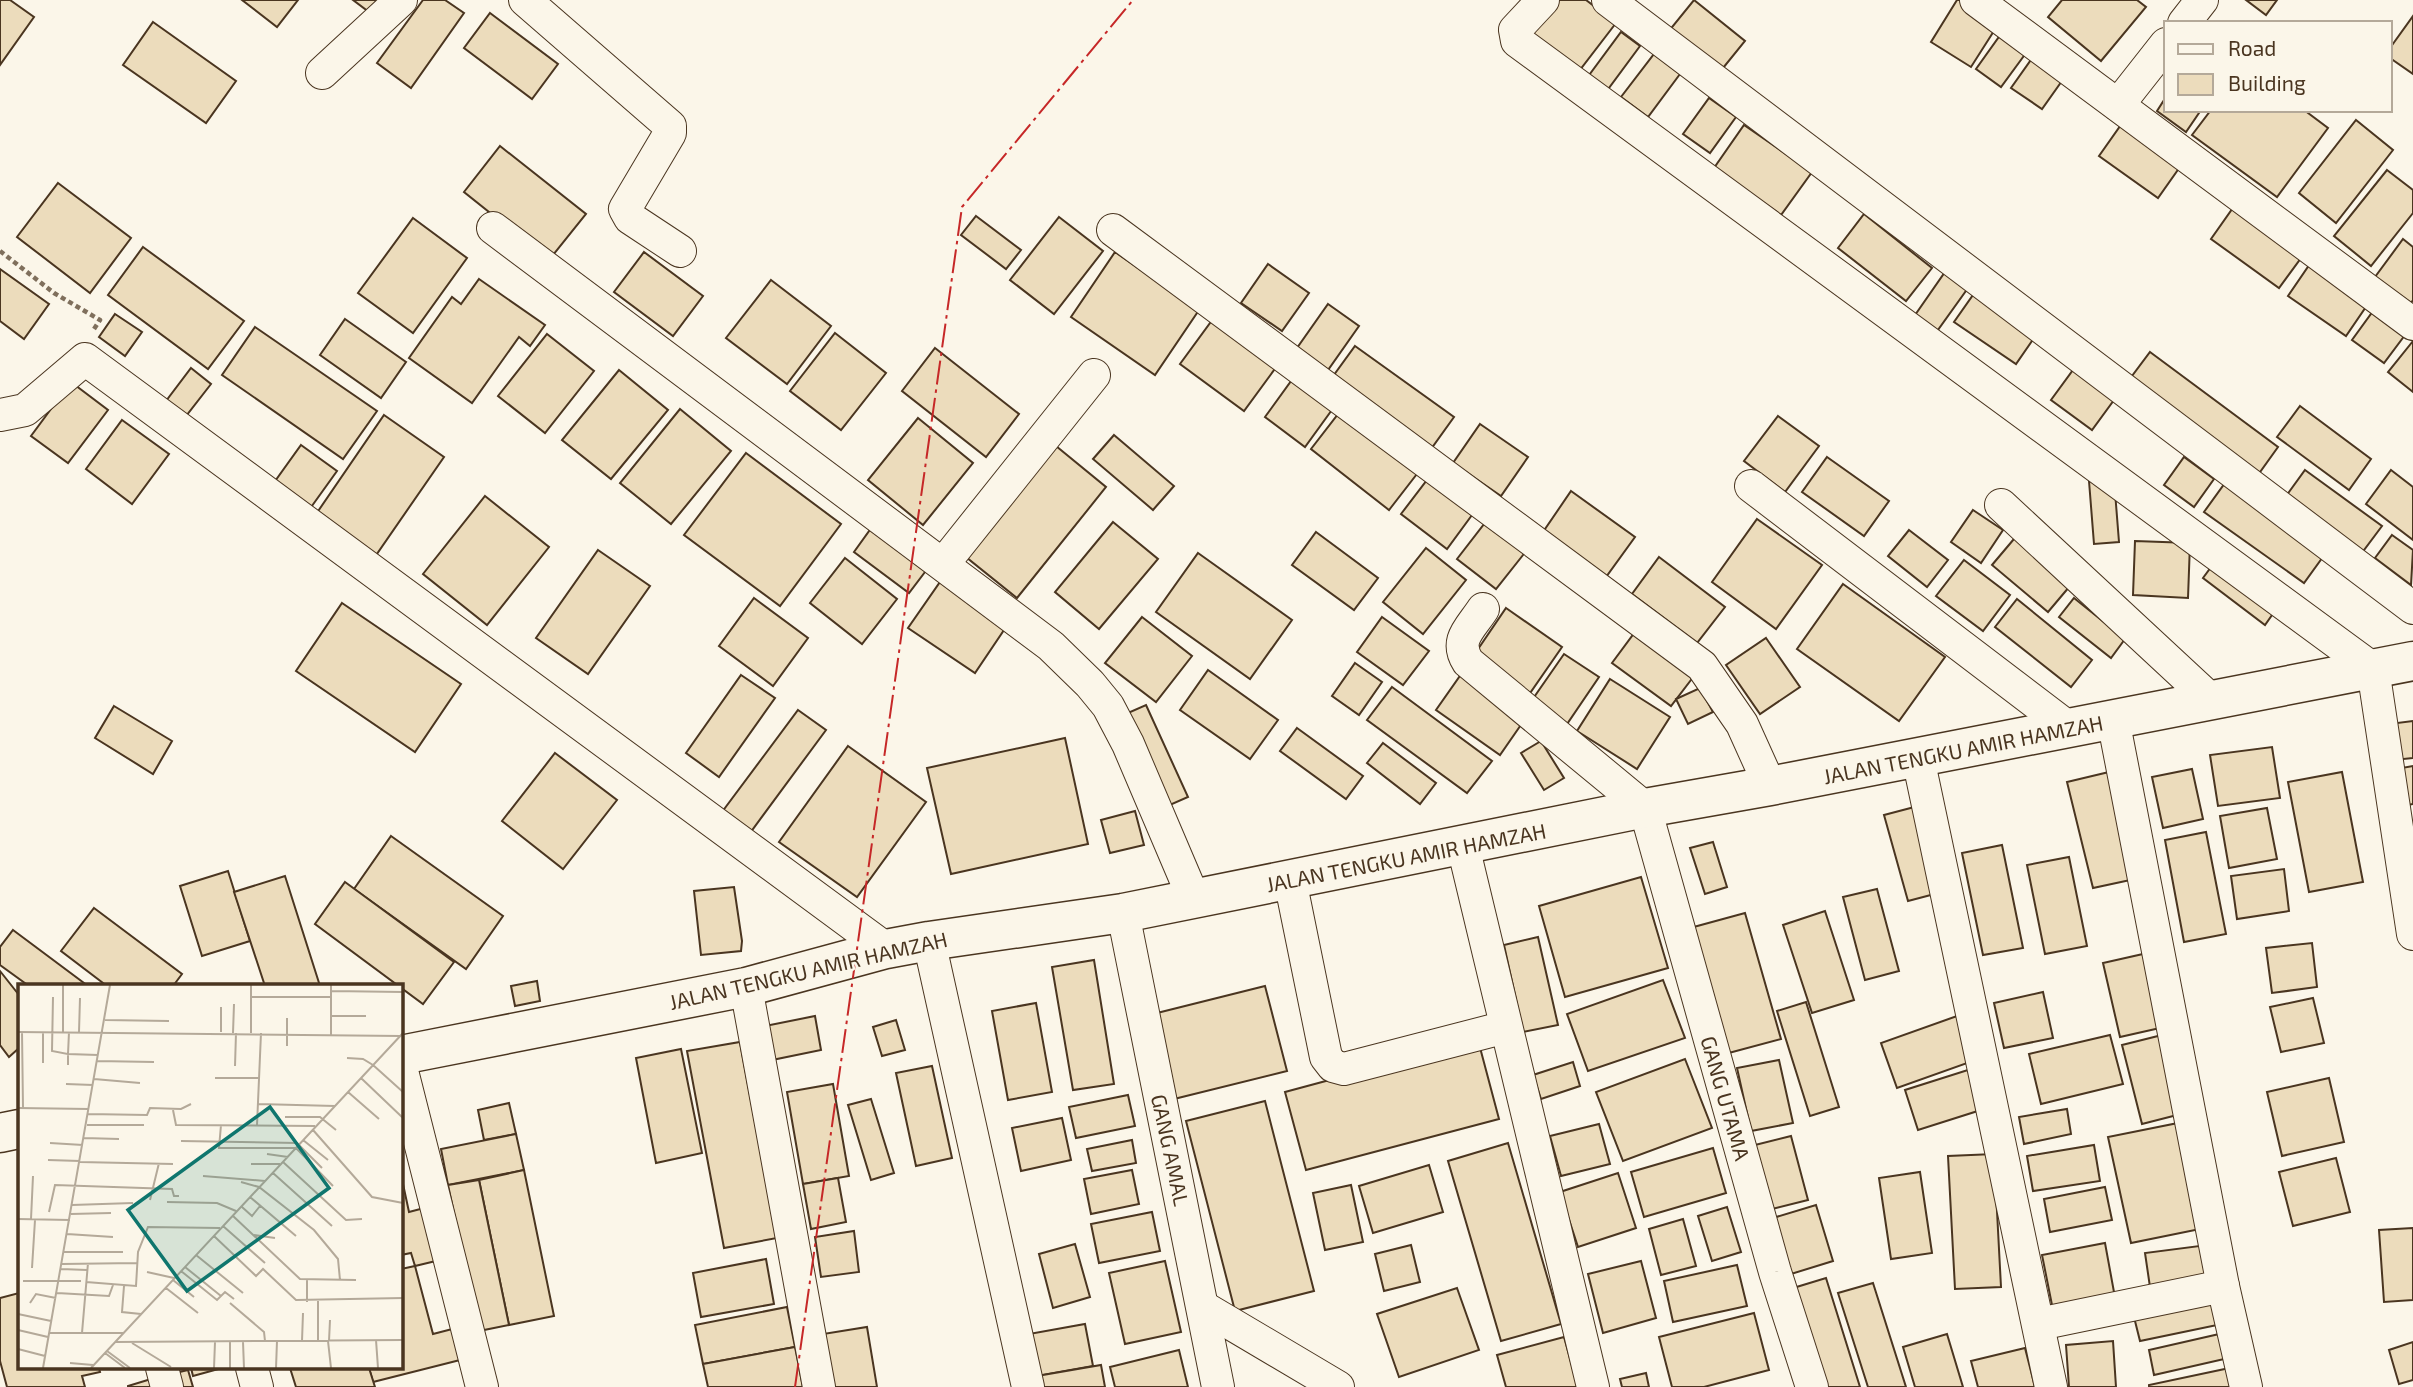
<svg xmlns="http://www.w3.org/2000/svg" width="2413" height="1387" font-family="'Exo 2',sans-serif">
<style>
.building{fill:#ecdcbc;stroke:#4a3520;stroke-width:2}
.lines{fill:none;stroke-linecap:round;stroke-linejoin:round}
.minor-casing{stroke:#4a3520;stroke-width:34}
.primary-casing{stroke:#4a3520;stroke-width:41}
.path{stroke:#7f6f5c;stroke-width:4.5;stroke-dasharray:5 3.5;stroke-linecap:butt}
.minor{stroke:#fbf6e9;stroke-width:32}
.primary{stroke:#fbf6e9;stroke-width:38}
.power{stroke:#c62828;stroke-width:2;stroke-dasharray:24 5 3.5 5;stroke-linecap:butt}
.labels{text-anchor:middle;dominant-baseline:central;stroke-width:5;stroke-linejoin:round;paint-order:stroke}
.street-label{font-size:21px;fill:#4a3520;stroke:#fbf6e9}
.inset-road{fill:none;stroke:#b4a999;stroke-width:2}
.view{fill:#0f766e;fill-opacity:0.15;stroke:#0f766e;stroke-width:3.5}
.inset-edge{fill:none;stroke:#4a3520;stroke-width:3.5}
</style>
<rect width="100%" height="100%" fill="#fbf6e9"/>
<g class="building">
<polygon points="0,0 10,0 34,17 0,65"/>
<polygon points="242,0 298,0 277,27"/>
<polygon points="353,0 377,0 369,12"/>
<polygon points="423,0 445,0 464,13 411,88 377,63"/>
<polygon points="1553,0 1586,0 1616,23 1576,75 1526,36"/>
<polygon points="1694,0 1745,41 1719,73 1668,32"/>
<polygon points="1957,0 1964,0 1999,23 1971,67 1931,42"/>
<polygon points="2062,0 2137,0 2146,7 2101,61 2048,17"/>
<polygon points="2246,0 2277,0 2266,15"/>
<polygon points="490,13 558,64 532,99 464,48"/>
<polygon points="2413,16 2413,74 2390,58 2390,48"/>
<polygon points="153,22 236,81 206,123 123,65"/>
<polygon points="1621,32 1640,46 1603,96 1584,82"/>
<polygon points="2001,34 2026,53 2001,87 1976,69"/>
<polygon points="1654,54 1680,74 1648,117 1621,97"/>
<polygon points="2033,57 2064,78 2042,109 2011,88"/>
<polygon points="2166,97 2166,110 2201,110 2186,132 2157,111"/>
<polygon points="1709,98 1736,117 1710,153 1683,134"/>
<polygon points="2211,110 2304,110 2328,128 2277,197 2192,135"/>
<polygon points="2356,120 2393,150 2336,223 2299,193"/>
<polygon points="2123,122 2182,164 2158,198 2099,156"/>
<polygon points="1744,125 1812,172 1781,215 1714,168"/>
<polygon points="500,146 586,214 549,260 464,192"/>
<polygon points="2387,170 2413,190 2413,213 2371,266 2334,236"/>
<polygon points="58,183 131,238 90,293 17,237"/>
<polygon points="2235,205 2304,254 2279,288 2211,239"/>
<polygon points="1864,214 1932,268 1906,301 1838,248"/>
<polygon points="976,216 1021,250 1006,269 961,235"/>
<polygon points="1059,217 1103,251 1054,314 1010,280"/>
<polygon points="413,218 467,258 413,333 358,293"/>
<polygon points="2403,239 2413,247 2413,300 2411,303 2375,277"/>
<polygon points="143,247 244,321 208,369 108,295"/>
<polygon points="644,252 703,296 673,336 614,292"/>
<polygon points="1115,252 1199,310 1155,375 1071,317"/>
<polygon points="2314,258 2372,298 2346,336 2288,296"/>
<polygon points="1268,264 1309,293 1282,331 1241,303"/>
<polygon points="0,269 49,304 24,339 0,321"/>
<polygon points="1945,272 1968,288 1935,334 1913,318"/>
<polygon points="479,279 545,325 530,346 519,337 472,403 409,358 452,297 461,304"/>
<polygon points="771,280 831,326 787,384 726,338"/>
<polygon points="1973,295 2034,338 2016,364 1954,322"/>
<polygon points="1328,304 1359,326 1328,370 1297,348"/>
<polygon points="2376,307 2408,331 2384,363 2352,340"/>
<polygon points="115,314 142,332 125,356 99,337"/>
<polygon points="345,319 406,362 381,398 320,355"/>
<polygon points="1213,319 1277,366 1244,411 1180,364"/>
<polygon points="255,327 377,411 343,459 222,375"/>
<polygon points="835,333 886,373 841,430 790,391"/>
<polygon points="547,334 594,371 545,433 498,396"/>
<polygon points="2413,341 2413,392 2388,372"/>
<polygon points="1355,346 1454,417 1431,449 1331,379"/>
<polygon points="935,348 1019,414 986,457 902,391"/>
<polygon points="2150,352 2278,447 2255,479 2126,384"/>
<polygon points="191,368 211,384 186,416 166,401"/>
<polygon points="619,370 668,410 611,479 562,440"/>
<polygon points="2073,370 2114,400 2092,430 2051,400"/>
<polygon points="1294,377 1334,407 1305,447 1265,417"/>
<polygon points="71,382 108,410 68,463 31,436"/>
<polygon points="2300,406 2371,459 2349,490 2277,437"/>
<polygon points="680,409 731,451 671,524 620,483"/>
<polygon points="1342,409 1420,470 1389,510 1311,449"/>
<polygon points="384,415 444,457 372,561 312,520"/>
<polygon points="1778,416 1819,446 1785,492 1744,461"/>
<polygon points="918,418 973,463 923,525 868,480"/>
<polygon points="122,420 169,454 132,504 86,469"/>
<polygon points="1480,424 1528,457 1501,496 1453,463"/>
<polygon points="1114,435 1174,486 1153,510 1093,459"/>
<polygon points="301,445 337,471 309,510 273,484"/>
<polygon points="1056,446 1106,487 1017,598 966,557"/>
<polygon points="746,453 841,524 780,606 684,535"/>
<polygon points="1827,457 1889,501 1864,536 1802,492"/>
<polygon points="2184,457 2214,479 2194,507 2164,485"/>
<polygon points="2305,470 2382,526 2358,558 2281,503"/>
<polygon points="2391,470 2413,487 2413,540 2366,504"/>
<polygon points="2114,479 2119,542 2094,544 2089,481"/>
<polygon points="1427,480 1472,515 1447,549 1401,514"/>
<polygon points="2225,483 2325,554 2304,583 2204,512"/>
<polygon points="1571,491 1635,537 1606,577 1543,532"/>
<polygon points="485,496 549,547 487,625 423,574"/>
<polygon points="1973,510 2003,530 1981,563 1951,542"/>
<polygon points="1488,519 1527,550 1496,589 1457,559"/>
<polygon points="1757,519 1822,565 1776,629 1712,582"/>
<polygon points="1113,522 1158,559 1099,629 1055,592"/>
<polygon points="872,527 928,568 909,593 854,552"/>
<polygon points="1909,530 1948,560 1927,587 1888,556"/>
<polygon points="1316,532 1378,578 1354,610 1292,565"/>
<polygon points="2019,533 2075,580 2048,612 1992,565"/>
<polygon points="2392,535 2413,550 2411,585 2375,558"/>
<polygon points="2135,541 2190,543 2188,598 2133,595"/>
<polygon points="1426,548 1466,580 1423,634 1383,602"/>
<polygon points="598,550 650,586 588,674 536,638"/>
<polygon points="1198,553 1292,620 1250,679 1156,612"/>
<polygon points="1659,557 1725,607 1697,643 1632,594"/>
<polygon points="845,558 897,599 862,644 810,603"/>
<polygon points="2217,559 2279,605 2265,625 2203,578"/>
<polygon points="1964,560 2010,595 1983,631 1936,596"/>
<polygon points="940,582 1006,627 975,673 908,628"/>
<polygon points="1843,584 1945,657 1899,721 1797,649"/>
<polygon points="754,598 808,638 773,686 719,646"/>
<polygon points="2074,598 2125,639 2111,658 2059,617"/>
<polygon points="2017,599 2092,660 2071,687 1995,627"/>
<polygon points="342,603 461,684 415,752 296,671"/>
<polygon points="1506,608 1562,647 1528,696 1472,658"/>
<polygon points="1142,617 1192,656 1156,702 1105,663"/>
<polygon points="1382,617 1429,651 1403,685 1357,652"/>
<polygon points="1635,632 1694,676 1671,706 1612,663"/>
<polygon points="1766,638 1800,687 1760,714 1726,665"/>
<polygon points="1564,654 1599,677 1565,727 1530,703"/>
<polygon points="1355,663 1382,682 1359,715 1332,696"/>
<polygon points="1208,670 1278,720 1250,759 1180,710"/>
<polygon points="1462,673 1525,719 1500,755 1436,710"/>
<polygon points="741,675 775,698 719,777 686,753"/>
<polygon points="1610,679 1670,717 1637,769 1577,731"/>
<polygon points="1392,687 1492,761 1467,793 1367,720"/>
<polygon points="1700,688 1713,712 1688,724 1676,699"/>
<polygon points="1146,705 1188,797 1163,808 1121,716"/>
<polygon points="114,706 172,741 153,774 95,738"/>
<polygon points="798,710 826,730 750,833 722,812"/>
<polygon points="2413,721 2413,758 2394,760 2389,724"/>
<polygon points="1297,728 1363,776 1346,799 1280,751"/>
<polygon points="1065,738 1088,844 951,874 927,768"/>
<polygon points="1541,741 1564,778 1544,790 1521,753"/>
<polygon points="1383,743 1436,783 1420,804 1367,763"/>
<polygon points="848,746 926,802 857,897 779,842"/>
<polygon points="2272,747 2280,798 2218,806 2210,755"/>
<polygon points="555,753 617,800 563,869 502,821"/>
<polygon points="2413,766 2413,804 2402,806 2396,769"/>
<polygon points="2192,769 2203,819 2163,828 2152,777"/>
<polygon points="2109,772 2135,879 2093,888 2067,782"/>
<polygon points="2342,772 2363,882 2309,892 2288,782"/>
<polygon points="1922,805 1946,891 1908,901 1884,815"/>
<polygon points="2267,808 2277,859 2229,868 2220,816"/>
<polygon points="1135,811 1144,845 1110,853 1101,820"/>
<polygon points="2206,832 2226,934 2184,942 2165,840"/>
<polygon points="391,836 503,916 466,969 354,889"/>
<polygon points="1713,842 1727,887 1705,894 1690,848"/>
<polygon points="2002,845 2023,948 1983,955 1962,853"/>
<polygon points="2069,857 2087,946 2045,954 2027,865"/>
<polygon points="2284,869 2289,911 2237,919 2231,876"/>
<polygon points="228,871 250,941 202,956 180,886"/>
<polygon points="285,876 320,986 265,986 234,892"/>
<polygon points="1641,877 1668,968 1565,997 1539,906"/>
<polygon points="345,882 454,962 423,1004 315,924"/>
<polygon points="734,887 742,941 741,951 701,955 694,891"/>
<polygon points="1877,889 1899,971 1865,980 1843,897"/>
<polygon points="94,908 182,974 173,986 107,986 61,951"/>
<polygon points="1825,911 1854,1000 1812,1013 1783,925"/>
<polygon points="1745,913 1781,1039 1725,1054 1690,928"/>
<polygon points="13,930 88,986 29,986 0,965 0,947"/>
<polygon points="1538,937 1558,1025 1523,1032 1504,945"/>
<polygon points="2312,943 2317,987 2272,993 2266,948"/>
<polygon points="2143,954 2160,1028 2120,1037 2103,963"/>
<polygon points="1094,960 1114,1084 1073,1090 1052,967"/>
<polygon points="0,971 19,995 19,1048 9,1057 0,1045"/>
<polygon points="1663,980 1685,1038 1588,1071 1567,1014"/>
<polygon points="537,981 540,1001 515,1006 511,986"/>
<polygon points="1265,986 1287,1071 1174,1099 1153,1014"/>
<polygon points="2043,992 2053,1038 2004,1048 1994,1003"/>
<polygon points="2313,998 2324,1043 2281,1052 2270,1007"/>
<polygon points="1806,1002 1839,1107 1810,1116 1777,1011"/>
<polygon points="1036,1003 1052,1092 1008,1100 992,1011"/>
<polygon points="815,1016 821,1050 772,1060 765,1026"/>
<polygon points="1957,1016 1973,1061 1897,1088 1881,1043"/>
<polygon points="896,1020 905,1050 882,1056 873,1027"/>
<polygon points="2110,1035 2123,1084 2041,1104 2029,1054"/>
<polygon points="2162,1035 2181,1114 2142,1124 2122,1045"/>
<polygon points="1478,1040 1499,1119 1306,1170 1285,1092"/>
<polygon points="740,1042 777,1238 724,1248 687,1051"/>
<polygon points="681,1049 702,1153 656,1163 636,1058"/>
<polygon points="1685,1059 1712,1128 1623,1161 1596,1092"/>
<polygon points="1779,1060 1793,1123 1751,1131 1737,1068"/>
<polygon points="1573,1062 1580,1086 1541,1099 1533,1075"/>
<polygon points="932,1066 952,1158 916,1166 896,1073"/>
<polygon points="1971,1069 1984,1109 1918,1130 1905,1090"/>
<polygon points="2329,1078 2344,1142 2282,1156 2267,1092"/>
<polygon points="833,1084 849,1176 803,1184 787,1092"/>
<polygon points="1128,1095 1135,1126 1076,1138 1069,1107"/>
<polygon points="871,1099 894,1173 871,1180 848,1105"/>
<polygon points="1265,1101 1314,1291 1235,1311 1186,1121"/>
<polygon points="509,1103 516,1134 484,1140 478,1110"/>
<polygon points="2067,1109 2071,1134 2024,1144 2019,1117"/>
<polygon points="1062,1118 1071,1160 1021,1171 1012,1128"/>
<polygon points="2183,1122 2205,1228 2131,1243 2108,1137"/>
<polygon points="1599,1124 1610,1164 1561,1176 1550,1136"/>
<polygon points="516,1134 524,1170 448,1185 441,1149"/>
<polygon points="1791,1136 1808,1200 1768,1210 1751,1146"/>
<polygon points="1132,1140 1136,1163 1092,1171 1087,1149"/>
<polygon points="1508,1143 1561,1324 1501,1341 1448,1161"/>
<polygon points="2094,1145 2100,1181 2033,1191 2027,1156"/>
<polygon points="1713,1148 1726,1193 1644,1217 1631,1172"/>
<polygon points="1994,1154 2001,1287 1955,1289 1948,1156"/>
<polygon points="2336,1158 2350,1212 2293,1226 2279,1172"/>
<polygon points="1429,1165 1443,1212 1373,1233 1359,1186"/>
<polygon points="524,1170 554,1316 509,1325 479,1180"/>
<polygon points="1132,1170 1139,1204 1091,1214 1084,1179"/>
<polygon points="1920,1172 1932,1253 1891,1259 1879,1178"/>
<polygon points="1618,1173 1636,1228 1578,1247 1560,1192"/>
<polygon points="838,1178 846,1222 811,1229 803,1184"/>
<polygon points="479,1180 509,1325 479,1331 448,1185"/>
<polygon points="401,1184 403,1184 409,1212 428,1207 440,1260 415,1266 411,1253 401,1255"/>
<polygon points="1351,1185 1363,1242 1325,1250 1313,1193"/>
<polygon points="2105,1187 2112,1220 2050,1232 2044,1199"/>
<polygon points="1816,1205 1833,1261 1791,1274 1773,1218"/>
<polygon points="1727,1207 1741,1252 1712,1261 1698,1216"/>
<polygon points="1152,1212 1160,1251 1099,1263 1091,1224"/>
<polygon points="1683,1219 1696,1266 1661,1275 1649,1229"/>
<polygon points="2413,1228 2413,1300 2384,1302 2379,1230"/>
<polygon points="854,1231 859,1272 821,1277 815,1237"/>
<polygon points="2105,1243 2116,1303 2054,1315 2042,1255"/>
<polygon points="1075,1244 1090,1297 1053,1308 1039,1254"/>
<polygon points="1411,1245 1420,1282 1384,1291 1375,1254"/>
<polygon points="2207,1245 2212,1278 2150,1287 2145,1253"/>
<polygon points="766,1259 774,1304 701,1317 693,1273"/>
<polygon points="1165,1261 1181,1332 1125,1344 1109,1273"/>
<polygon points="1641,1261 1656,1318 1603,1333 1588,1274"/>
<polygon points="1737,1265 1747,1306 1673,1322 1664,1281"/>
<polygon points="415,1266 433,1334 460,1327 468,1358 373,1382 369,1368 401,1368 401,1269"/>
<polygon points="1826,1278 1860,1387 1821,1387 1790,1289"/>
<polygon points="1873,1283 1906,1387 1868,1387 1838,1293"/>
<polygon points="1457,1288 1479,1350 1399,1377 1377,1314"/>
<polygon points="19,1293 19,1368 99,1368 100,1372 82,1376 85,1387 7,1387 0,1361 0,1298"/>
<polygon points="2216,1296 2222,1324 2140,1341 2133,1313"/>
<polygon points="787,1307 795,1347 703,1364 695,1325"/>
<polygon points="1754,1313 1769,1370 1704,1387 1672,1387 1659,1337"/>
<polygon points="1085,1324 1093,1366 1037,1376 1029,1334"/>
<polygon points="867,1327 877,1387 831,1387 823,1334"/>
<polygon points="2228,1332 2233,1357 2154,1375 2149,1350"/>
<polygon points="1947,1334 1963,1387 1915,1387 1903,1347"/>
<polygon points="1564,1337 1578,1387 1506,1387 1497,1355"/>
<polygon points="2113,1341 2116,1387 2069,1387 2066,1345"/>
<polygon points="2413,1342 2413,1380 2399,1384 2389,1350"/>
<polygon points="795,1347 803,1387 708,1387 703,1364"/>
<polygon points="2025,1348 2035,1387 1978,1387 1971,1361"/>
<polygon points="1179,1350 1188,1387 1115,1387 1110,1367"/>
<polygon points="1101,1365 1105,1387 1039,1387 1037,1376"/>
<polygon points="2239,1366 2243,1387 2149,1387 2149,1385"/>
<polygon points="191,1368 222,1368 193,1376"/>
<polygon points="290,1368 369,1368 375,1387 296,1387"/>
<polygon points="188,1370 193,1387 175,1387 171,1374"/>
<polygon points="1646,1373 1649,1387 1622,1387 1620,1379"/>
<polygon points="151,1379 154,1387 128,1387 128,1386"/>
</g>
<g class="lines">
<g class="minor-casing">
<g id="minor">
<polyline points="525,0 670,126 670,133 625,209 630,218 680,251"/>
<polyline points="1543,0 1515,30 1517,41 2373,669 2413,934"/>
<polyline points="1608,0 2413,608"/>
<polyline points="1976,0 2413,324"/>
<polyline points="2184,23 2202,0"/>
<polyline points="322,73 401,0"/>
<polyline points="2118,105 2166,44"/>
<polyline points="493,228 1051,646 1090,684 1108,706 1128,744 1194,899"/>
<polyline points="1113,230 1702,666 1742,724 1770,786"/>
<polyline points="0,415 25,410 85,359 886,949"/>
<polyline points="1751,486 2069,728"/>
<polyline points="2001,505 2211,700"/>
<polyline points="944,563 1094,375"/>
<path d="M1483 609C1470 629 1454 640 1468 662L1645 808 1775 1272 1812 1387"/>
<polyline points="2113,719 2223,1286 2246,1387"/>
<polyline points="1918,758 2051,1387"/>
<polyline points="1463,846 1593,1387"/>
<polyline points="1290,880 1326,1057 1333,1066 1344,1069 1506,1027"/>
<polyline points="1123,913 1218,1387"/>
<polyline points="929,941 1028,1387"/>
<polyline points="746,987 819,1387"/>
<polyline points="401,1067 482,1387"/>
<polyline points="1203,1307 1338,1387"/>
<polyline points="2039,1324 2223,1286"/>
<polyline points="162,1368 167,1387"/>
<polyline points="252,1368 257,1387"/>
</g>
</g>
<g class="primary-casing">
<g id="primary">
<polyline points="401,1055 746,987 886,949 929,941 1123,913 1645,808 1770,786 2413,661"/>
<polyline points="0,1133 19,1129"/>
</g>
</g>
<polyline class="path" points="0,251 54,293 100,320 94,329"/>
<use href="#minor" class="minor"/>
<use href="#primary" class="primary"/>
<polyline class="power" points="795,1387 962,207 1133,0"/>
</g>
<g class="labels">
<g class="street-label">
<text transform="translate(1963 749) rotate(-11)">JALAN TENGKU AMIR HAMZAH</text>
<text transform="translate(1406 857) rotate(-11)">JALAN TENGKU AMIR HAMZAH</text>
<text transform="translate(808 970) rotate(-13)">JALAN TENGKU AMIR HAMZAH</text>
<text transform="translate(1726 1098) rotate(74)">GANG UTAMA</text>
<text transform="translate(1171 1150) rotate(78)">GANG AMAL</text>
</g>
</g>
<g transform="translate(18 984)">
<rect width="385" height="385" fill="#fbf6e9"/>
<path class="inset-road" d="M233 1V49M313 7 385 8M35 13 34 67 50 70V81M233 13H313M313 32H348M87 36 151 37M0 48 383 52M4 48 5 124M45 48V1M51 48 50 70 80 71M61 48 62 14M203 48V23M215 49 216 20M313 51V1M269 62V34M329 74 345 75 355 81M79 77 136 78M25 79V48M355 81 385 108M217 82 218 49M197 94H241M343 94 385 134M76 95 122 99M48 100 75 101M330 108 361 135M240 120 317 122M0 124 71 125M155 126 158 141 297 142M70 130 129 131 132 124 163 125 173 120M267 133H302L318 146M69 141H126M203 141 201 164H278L315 202M239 141 243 49M295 146 354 213 385 219M66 154 101 155M285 156 310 176M163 157 279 159 304 184M32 159 65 161M249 170 270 173M30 176 62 177M62 178 155 180M265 178 328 236 344 235M233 180H262M255 189 314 242M185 192 247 197M223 198 241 203 296 246 320 275 322 296M232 213 278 252M132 216 141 179M149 218 199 219 218 227M54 221 115 219M224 223 234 232 242 222M31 228 37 201 154 205 156 212H161M53 230 93 229M215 232 282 295 338 296M0 235 52 236M13 235 15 192M205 242 247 279M49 250 95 253M236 251 257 254M196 252 238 292 245 285 278 316 385 314M46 268H105M178 271 225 309M44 280 119 279M167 283 203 312M14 284 17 236M43 285 69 286M163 287 199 316 207 308 216 315M129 288 156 294M155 296 176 313M289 296V318M5 297H63M68 298 118 302 120 268 130 243 202 244M106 302 104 328 123 330M148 304 180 329M39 309 91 312 95 301M300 317V357M12 319 18 310 38 314M212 319 246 348 247 357M0 330 33 337M0 346 30 353M31 349H106M64 349 70 279M358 356 360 384M212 357V384M284 357 285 329M310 357 313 384M311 357 312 336M97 358 385 356M225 358 226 384M114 359 153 383M0 365 27 372M89 367 112 384M87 369 107 384M52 379 75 381M25 384 92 1M73 384 385 49M196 384 197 358M258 384 259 357"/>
<path class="view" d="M252 123 311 204 169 307 110 226Z"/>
<rect width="385" height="385" class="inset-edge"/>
</g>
<rect x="2164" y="21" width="228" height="91" fill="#fbf6e9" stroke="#b4a999" stroke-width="2"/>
<rect x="2178" y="44" width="35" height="10" fill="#fbf6e9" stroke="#b4a999" stroke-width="2"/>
<text x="2228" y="56" font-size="21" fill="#4a3520">Road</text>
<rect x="2178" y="74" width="35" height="21" fill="#ecdcbc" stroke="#b4a999" stroke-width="2"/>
<text x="2228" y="91" font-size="21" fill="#4a3520">Building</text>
</svg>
